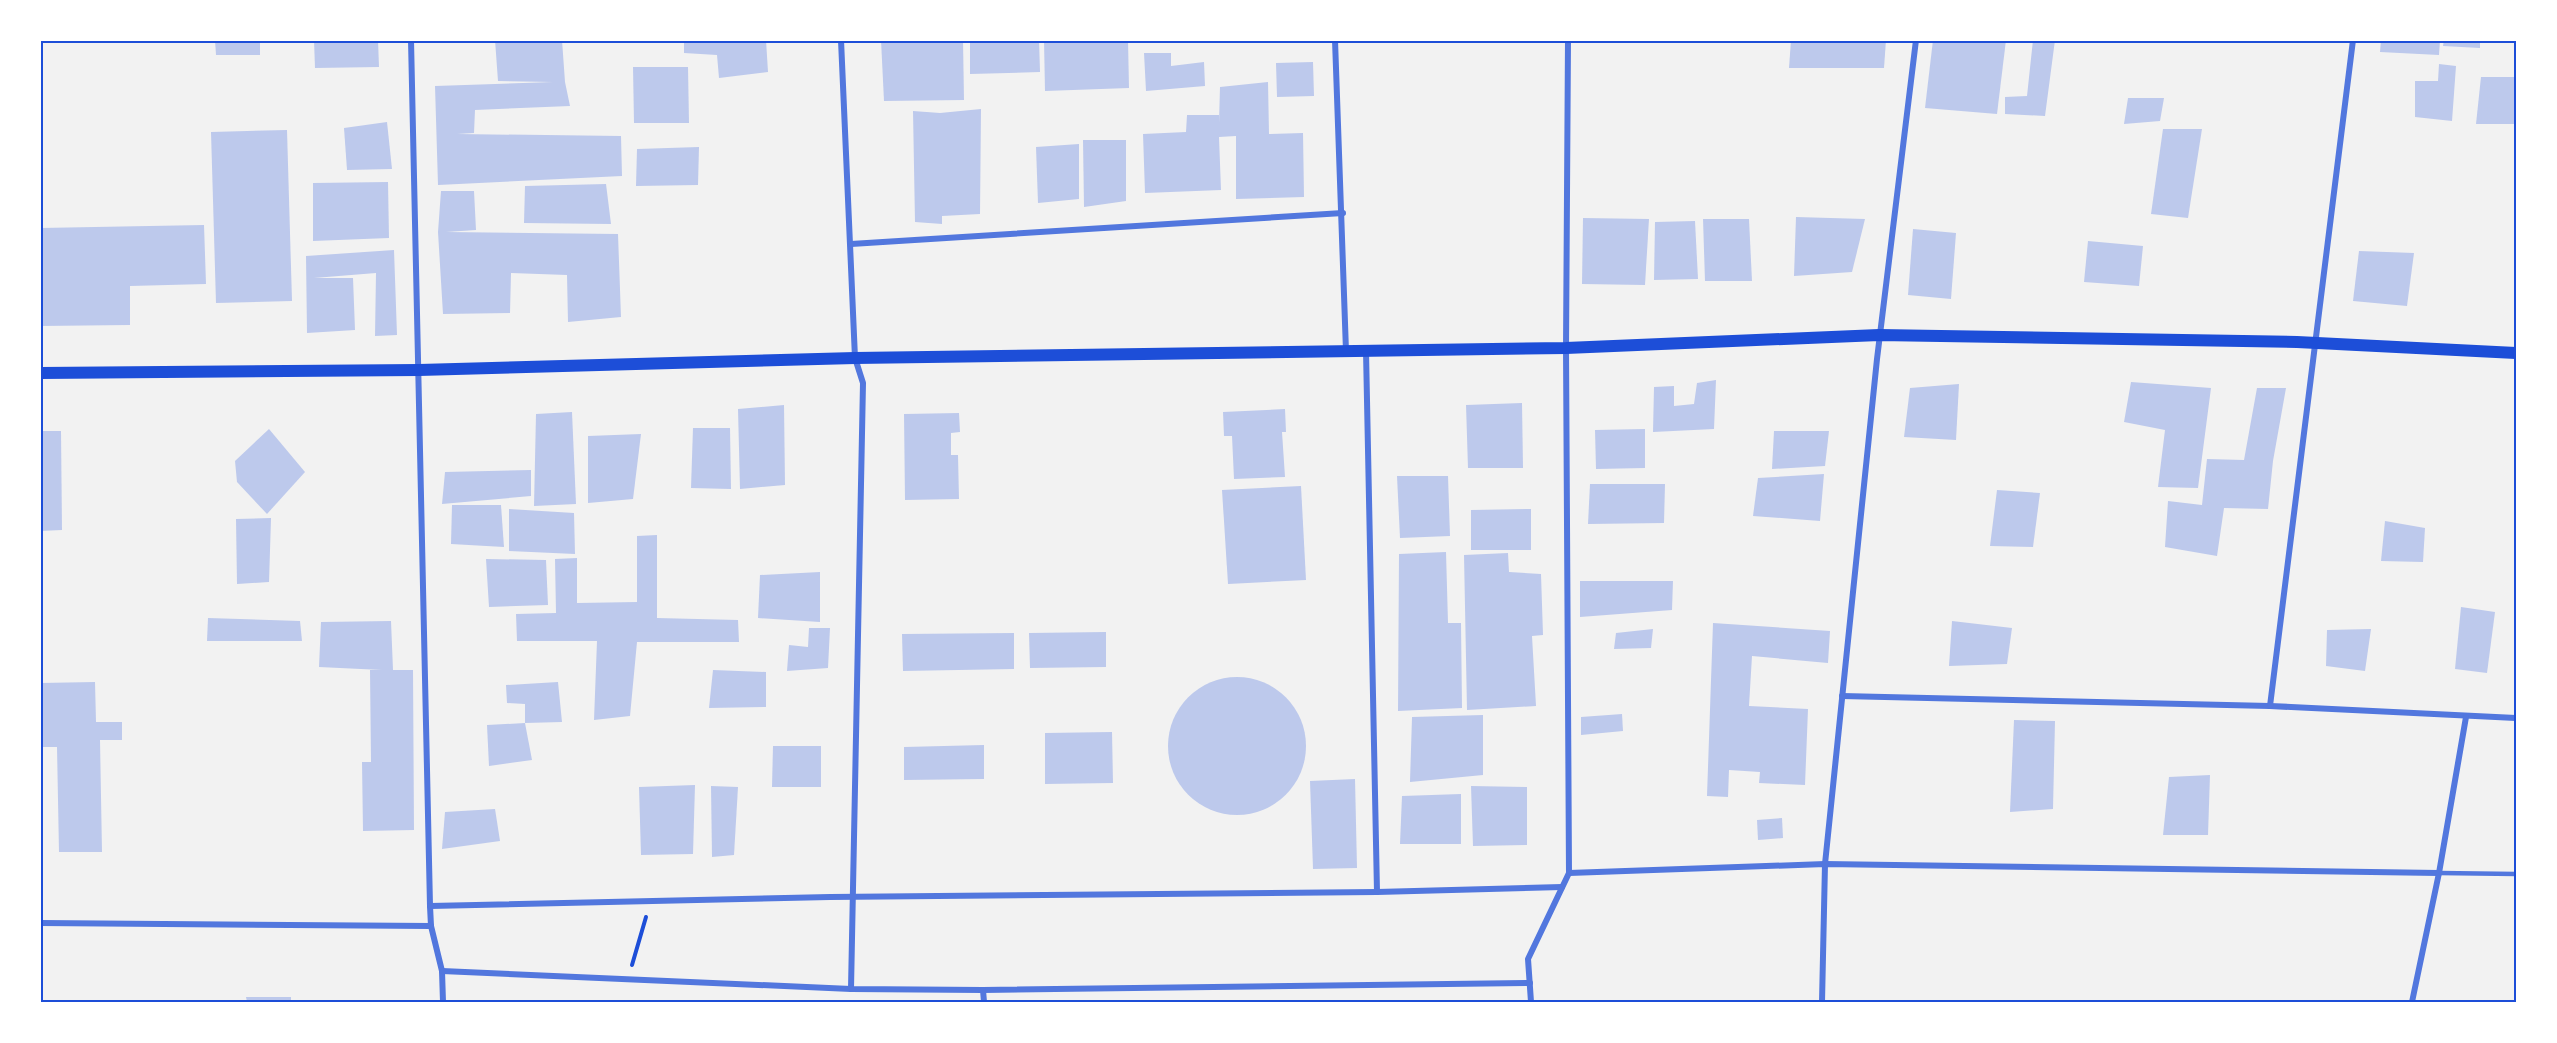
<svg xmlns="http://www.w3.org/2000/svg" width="2557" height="1043" font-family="'Golos Text',sans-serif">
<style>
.building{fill:#bdc9ec}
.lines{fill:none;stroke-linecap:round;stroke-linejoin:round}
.path{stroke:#1d4ed8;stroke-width:4}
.service{stroke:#5277de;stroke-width:4.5}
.minor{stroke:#5277de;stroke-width:6}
.secondary{stroke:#1d4ed8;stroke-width:12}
.neatline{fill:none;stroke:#1d4ed8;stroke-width:2}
</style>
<rect width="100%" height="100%" fill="#f2f2f2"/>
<g class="building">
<polygon points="215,40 260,40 260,55 216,55"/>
<polygon points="314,40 378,40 379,67 315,68"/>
<polygon points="495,40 562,40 565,82 570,106 475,110 474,133 457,134 621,136 622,176 438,185 435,86 553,82 498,81"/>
<polygon points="684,40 766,40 768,72 719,78 717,55 684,53"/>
<polygon points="881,40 963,40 964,100 884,101"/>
<polygon points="970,40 1039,40 1040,72 970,74"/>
<polygon points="1044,40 1128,40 1129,88 1045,91"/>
<polygon points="1791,40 1886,40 1884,68 1789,68"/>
<polygon points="1933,40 2006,40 1997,114 1925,108"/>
<polygon points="2033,40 2055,40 2045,116 2005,114 2005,97 2027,96"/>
<polygon points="2381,40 2440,40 2439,55 2380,52"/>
<polygon points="2444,40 2480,40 2480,48 2443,46"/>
<polygon points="1144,53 1171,53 1171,66 1204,62 1205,86 1146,91"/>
<polygon points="1313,62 1314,96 1277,97 1276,63"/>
<polygon points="2439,64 2456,66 2452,121 2415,117 2415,81 2438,81"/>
<polygon points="633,67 688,67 689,123 634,123"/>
<polygon points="2481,77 2516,77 2514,124 2476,124"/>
<polygon points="1268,82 1269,134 1303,133 1304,197 1236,199 1236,136 1219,137 1221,190 1145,193 1143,134 1186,132 1187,115 1219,115 1219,123 1220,87"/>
<polygon points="2128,98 2164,98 2160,121 2124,124"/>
<polygon points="981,109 980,214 942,216 942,224 915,222 913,111 940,113"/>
<polygon points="387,122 392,169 347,170 344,128"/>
<polygon points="2163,129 2202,129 2188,218 2151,214"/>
<polygon points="287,130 292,301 216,303 211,132"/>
<polygon points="1083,140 1126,140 1126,201 1084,207"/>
<polygon points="1079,144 1079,199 1038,203 1036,147"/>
<polygon points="699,147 698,185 636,186 637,149"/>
<polygon points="388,182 389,238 313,241 313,183"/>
<polygon points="606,184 611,224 524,223 525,186"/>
<polygon points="441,191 474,191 476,230 446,232 618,234 621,317 568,322 567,275 511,273 510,313 443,314 438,232"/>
<polygon points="1796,217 1865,219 1852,272 1794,276"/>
<polygon points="1583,218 1649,219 1645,285 1582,284"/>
<polygon points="1703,219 1749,219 1752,281 1705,281"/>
<polygon points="1695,221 1698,279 1654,280 1655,222"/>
<polygon points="204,225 206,284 130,286 130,325 40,326 40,228"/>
<polygon points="1913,229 1956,233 1951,299 1908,295"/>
<polygon points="2088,241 2143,246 2139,286 2084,282"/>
<polygon points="394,250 397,335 375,336 376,273 314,278 353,278 355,330 307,333 306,256"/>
<polygon points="2359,251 2414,253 2407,306 2353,301"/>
<polygon points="1716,380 1714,429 1653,432 1654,387 1674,386 1674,406 1694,404 1697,383"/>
<polygon points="2131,382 2211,388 2198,488 2158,487 2165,430 2124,422"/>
<polygon points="1959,384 1956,440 1904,437 1910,388"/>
<polygon points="2257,388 2286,388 2273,461 2268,509 2224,508 2217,556 2165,547 2168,501 2202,505 2207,459 2244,460"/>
<polygon points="1522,403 1523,468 1468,468 1466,405"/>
<polygon points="784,405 785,485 740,489 738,409"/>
<polygon points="1285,409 1286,432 1282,432 1285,477 1234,479 1232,436 1224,436 1223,412"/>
<polygon points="572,412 576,504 534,506 536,414"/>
<polygon points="959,413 960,432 951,433 951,455 958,455 959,499 905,500 904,414"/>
<polygon points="693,428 730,428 731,489 691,488"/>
<polygon points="269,429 305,472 267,514 237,482 235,461"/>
<polygon points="1645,429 1645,468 1596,469 1595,430"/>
<polygon points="40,431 61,431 62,530 40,531"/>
<polygon points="1774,431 1829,431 1825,466 1772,469"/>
<polygon points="641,434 633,499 588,503 588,436"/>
<polygon points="531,470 531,496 442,504 445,472"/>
<polygon points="1824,474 1820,521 1753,516 1758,478"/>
<polygon points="1397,476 1448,476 1450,536 1400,538"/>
<polygon points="1590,484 1665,484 1664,523 1588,524"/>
<polygon points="1301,486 1306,580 1228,584 1222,490"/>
<polygon points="1997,490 2040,493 2033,547 1990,546"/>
<polygon points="452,505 501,505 504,547 451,544"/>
<polygon points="509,509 574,513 575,554 509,551"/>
<polygon points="1531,509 1531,550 1471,550 1471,510"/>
<polygon points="271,518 269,582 237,584 236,519"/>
<polygon points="2385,521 2425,528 2423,562 2381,561"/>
<polygon points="657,535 657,618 738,620 739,642 637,642 630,716 594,720 597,641 517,641 516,614 556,613 555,559 577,558 577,603 637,602 637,536"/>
<polygon points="1446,552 1448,623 1461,623 1462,708 1398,711 1399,554"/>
<polygon points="1508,553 1509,572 1541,574 1543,635 1532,636 1536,706 1467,710 1464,555"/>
<polygon points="486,559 546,560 548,605 489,607"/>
<polygon points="820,572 820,622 758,618 760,575"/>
<polygon points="1580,581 1673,581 1672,610 1580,617"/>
<polygon points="2461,607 2495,612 2487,673 2455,669"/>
<polygon points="208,618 300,621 302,641 207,641"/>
<polygon points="391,621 393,670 413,670 414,830 363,831 362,762 371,762 370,670 382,670 319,667 321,622"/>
<polygon points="1952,621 2012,628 2007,664 1949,666"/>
<polygon points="1713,623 1830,631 1828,663 1752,656 1749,706 1808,709 1805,785 1759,783 1760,772 1729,770 1728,797 1707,796"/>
<polygon points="809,628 830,628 828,668 787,671 789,645 808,647"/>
<polygon points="1653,629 1651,648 1614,649 1616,633"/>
<polygon points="2371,629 2365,671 2326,666 2327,630"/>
<polygon points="1106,632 1106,667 1030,668 1029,633"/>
<polygon points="1014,633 1014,669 903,671 902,634"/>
<polygon points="713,670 766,672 766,707 709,708"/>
<circle cx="1237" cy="746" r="69"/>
<polygon points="95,682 96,722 122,722 122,740 100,740 102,852 59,852 57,747 40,747 40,683"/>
<polygon points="558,682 562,722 525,723 525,704 507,703 506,685"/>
<polygon points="1622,714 1623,731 1581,735 1581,717"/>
<polygon points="1483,715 1483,775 1410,782 1412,717"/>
<polygon points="2014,720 2055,721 2053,809 2010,812"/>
<polygon points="525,723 532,760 489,766 487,725"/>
<polygon points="1112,732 1113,783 1045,784 1045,733"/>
<polygon points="984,745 984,779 904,780 904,747"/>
<polygon points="773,746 821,746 821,787 772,787"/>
<polygon points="2210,775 2208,835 2163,835 2169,777"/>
<polygon points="1355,779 1357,868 1313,869 1310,781"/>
<polygon points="695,785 693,854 641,855 639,787"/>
<polygon points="711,786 738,787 734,855 712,857"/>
<polygon points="1471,786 1527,787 1527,845 1473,846"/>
<polygon points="1461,794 1461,844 1400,844 1402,796"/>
<polygon points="495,809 500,841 442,849 445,812"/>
<polygon points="1782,818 1783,838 1758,840 1757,820"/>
<polygon points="246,997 291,997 291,1002 247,1002"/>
</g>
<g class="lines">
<polyline class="path" points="632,965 646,917"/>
<polyline class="service" points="2439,873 2516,874"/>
<g class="minor">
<polyline points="411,40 430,906 431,926 442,971 443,1002"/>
<polyline points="841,40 855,358 863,383 851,989"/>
<polyline points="1335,40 1346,351"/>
<polyline points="851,244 1343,213"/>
<polyline points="1366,351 1377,892"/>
<polyline points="1842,696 2270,706 2516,718"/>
<polyline points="2270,706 2353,40"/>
<polyline points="1569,873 1825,864 2439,873"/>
<polyline points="430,906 830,897 1377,892 1562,887"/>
<polyline points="40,923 431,926"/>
<polyline points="442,971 851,989 983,990 1530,983"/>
<polyline points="983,990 984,1002"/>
<polyline points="1531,1002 1528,959 1569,873 1566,348 1568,40"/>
<polyline points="1822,1002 1825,864 1877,359 1916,40"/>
<polyline points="2412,1002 2439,873 2466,717"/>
</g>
<polyline class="secondary" points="40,373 419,370 855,358 1566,348 1879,335 2297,342 2516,353"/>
</g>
<rect width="2557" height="1043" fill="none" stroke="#ffffff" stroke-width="84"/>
<rect x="42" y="42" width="2473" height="959" class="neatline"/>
</svg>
